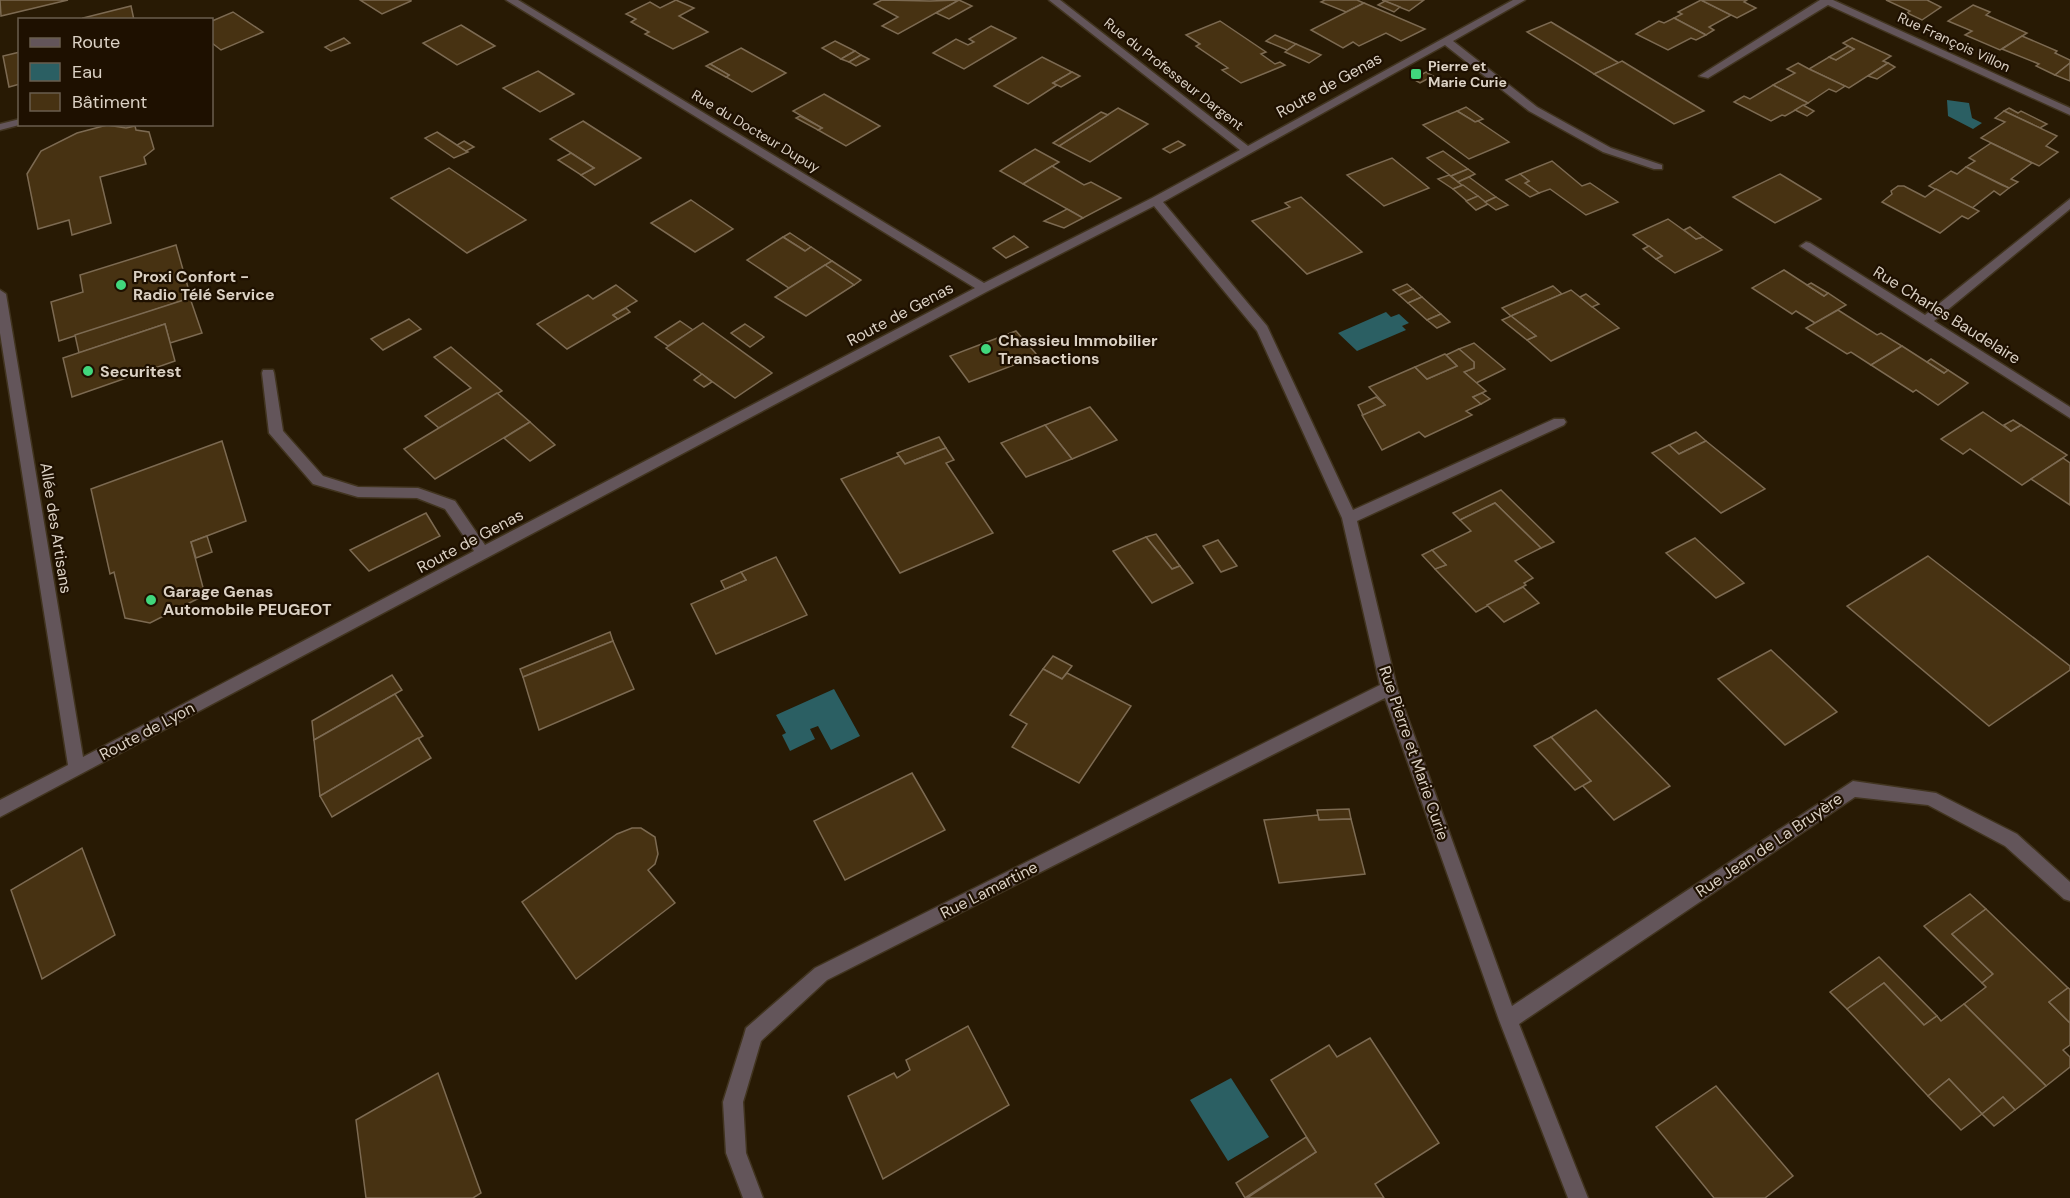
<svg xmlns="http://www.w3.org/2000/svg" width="2070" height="1198" font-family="'DM Sans',sans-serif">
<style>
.water{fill:#2b5f63}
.building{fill:#473212;stroke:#7c6a52;stroke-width:1.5}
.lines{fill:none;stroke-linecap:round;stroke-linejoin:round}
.minor-casing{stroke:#41341f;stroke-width:3}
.minor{fill:#63555a;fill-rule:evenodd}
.poi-dot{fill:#41d77c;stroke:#1e1000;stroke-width:2}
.labels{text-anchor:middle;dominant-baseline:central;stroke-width:4.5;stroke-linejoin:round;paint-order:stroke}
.far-street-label{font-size:14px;fill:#dbd1c4;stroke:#1e1000}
.far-poi-label{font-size:14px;font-weight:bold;fill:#dbd1c4;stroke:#1e1000;text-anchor:start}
.street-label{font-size:16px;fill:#dbd1c4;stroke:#1e1000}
.poi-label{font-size:16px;font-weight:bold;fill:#dbd1c4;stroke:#1e1000;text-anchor:start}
</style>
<rect width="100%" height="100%" fill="#281a04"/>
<g class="water">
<polygon points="1947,100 1969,103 1972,118 1982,123 1973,129 1948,116"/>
<polygon points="1386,312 1391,317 1399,314 1409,323 1402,326 1406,330 1357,351 1338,333"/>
<polygon points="834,689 860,736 831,750 818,726 810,729 815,739 790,751 782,735 786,733 776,715"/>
<polygon points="1231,1078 1269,1137 1228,1161 1190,1100"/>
</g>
<g class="building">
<polygon points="0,0 68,0 1,16"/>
<polygon points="360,0 411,0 411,1 382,14"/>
<polygon points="676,0 694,8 679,16 708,32 673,49 645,34 649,32 631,22 636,19 626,14 650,2 660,8"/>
<polygon points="882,0 930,1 959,0 898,34 882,26 898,17 874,4"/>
<polygon points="959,0 972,6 949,19 936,13"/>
<polygon points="1325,0 1357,0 1364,3 1346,12 1321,2"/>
<polygon points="1382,0 1424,0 1409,11"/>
<polygon points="1701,0 1731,15 1709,27 1714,30 1706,35 1674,18 1682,14 1678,12"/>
<polygon points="1701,0 1747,0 1744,2 1756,8 1737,18"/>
<polygon points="1886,0 1927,0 1941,7 1922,20 1907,13 1910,11"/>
<polygon points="1385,1 1400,7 1394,12 1378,5"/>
<polygon points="1364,3 1425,29 1401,41 1386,33 1359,46 1353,42 1343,48 1311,30"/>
<polygon points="1973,5 1990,12 1986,15 2027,33 2000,50 1965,35 1972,31 1948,21"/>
<polygon points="131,6 134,20 84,20 83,18"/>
<polygon points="233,12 263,32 221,50 212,43 212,21"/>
<polygon points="1674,18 1706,35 1696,40 1691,38 1668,50 1636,34 1659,21 1664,23"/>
<polygon points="1220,21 1266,52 1261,54 1275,64 1280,62 1285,65 1241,83 1222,70 1228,68 1196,46 1200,44 1186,35"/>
<polygon points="1551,22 1619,63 1594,74 1527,32"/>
<polygon points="461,25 495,46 457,65 423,43"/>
<polygon points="991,26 1016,38 964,69 933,53 956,39 968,45 974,42 969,39"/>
<polygon points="1275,35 1296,44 1287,50 1266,41"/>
<polygon points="2022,36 2057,51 2055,53 2070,60 2070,63 2055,75 2036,66 2039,64 2002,49"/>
<polygon points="344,38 350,43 331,51 325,47"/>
<polygon points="1852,38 1891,56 1883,61 1888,63 1849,88 1809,69 1829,57 1836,60 1854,49 1843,43"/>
<polygon points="835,41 855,51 841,59 822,48"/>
<polygon points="1296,44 1321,55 1309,63 1285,52"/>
<polygon points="1848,46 1854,49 1836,60 1829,57"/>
<polygon points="741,48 786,73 752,92 726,77 729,75 710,64"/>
<polygon points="855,51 861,55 849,62 841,59"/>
<polygon points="20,52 20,84 9,87 3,56"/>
<polygon points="861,55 869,59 856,66 849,62"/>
<polygon points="1042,57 1072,72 1053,83 1057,85 1028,104 994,86"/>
<polygon points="1622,61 1704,111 1674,124 1594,74"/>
<polygon points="1798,63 1809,69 1845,86 1836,92 1829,89 1808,103 1773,85 1795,73 1787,69"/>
<polygon points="1888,63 1895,67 1877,79 1868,76"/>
<polygon points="2070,63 2070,81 2055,75"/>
<polygon points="710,64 729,75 726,77 706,66"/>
<polygon points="538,71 574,94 540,112 503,88"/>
<polygon points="1072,72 1080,76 1061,87 1053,83"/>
<polygon points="1426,72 1433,76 1420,83 1413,79"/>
<polygon points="1773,85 1808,103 1785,116 1782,115 1771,121 1734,102 1744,96 1750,99"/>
<polygon points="824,94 880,126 846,146 818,130 822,128 793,111"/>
<polygon points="1803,105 1814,111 1807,116 1795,110"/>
<polygon points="1466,107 1483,119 1475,122 1457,111"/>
<polygon points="1118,108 1148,124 1090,162 1059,146"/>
<polygon points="2009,108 2018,113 2021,111 2047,124 2040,128 2004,111"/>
<polygon points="1457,111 1475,122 1478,121 1509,142 1469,159 1423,125"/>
<polygon points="2004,111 2057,136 2046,146 2058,152 2039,166 1981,138 2005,122 1995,118"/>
<polygon points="1101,112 1108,115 1059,146 1053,143"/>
<polygon points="800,116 822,128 818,130 796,118"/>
<polygon points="583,121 641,158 595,185 581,175 594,168 550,139"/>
<polygon points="107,125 126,128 135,126 136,130 149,132 154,149 144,157 146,164 100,177 111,223 72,235 69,220 38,229 27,174 41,151 77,133"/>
<polygon points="437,132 466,151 468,152 454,158 425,138"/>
<polygon points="464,141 474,147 466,151 457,145"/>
<polygon points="1178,141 1185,145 1170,153 1163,149"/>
<polygon points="1991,143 2032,163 2011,179 2018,182 2009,188 1966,167 1975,161 1969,158"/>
<polygon points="1035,149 1059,162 1023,184 1000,171"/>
<polygon points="1443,151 1468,169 1451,176 1427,158"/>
<polygon points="571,153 594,168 581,175 558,160"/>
<polygon points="1392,158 1429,188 1384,206 1347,175"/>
<polygon points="1552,161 1582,186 1590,183 1618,202 1586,215 1550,189 1539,193 1525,183 1529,181 1520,174"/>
<polygon points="1052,166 1084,185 1091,182 1121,198 1083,218 1023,184"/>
<polygon points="1966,167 2002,185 2009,188 2000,195 1994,191 1972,208 1929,186 1951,171 1957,174"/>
<polygon points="449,168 526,220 467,253 391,198"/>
<polygon points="1468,169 1475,174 1458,182 1451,176"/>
<polygon points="1520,174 1529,181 1525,183 1539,193 1530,197 1506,180"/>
<polygon points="1780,174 1821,199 1775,223 1733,197"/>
<polygon points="1449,175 1458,182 1463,185 1453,189 1438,179"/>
<polygon points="1469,177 1496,197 1485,202 1458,182"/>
<polygon points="1463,185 1478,196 1467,201 1453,189"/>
<polygon points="1898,186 1904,186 1925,197 1936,189 1979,211 1968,219 1962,216 1940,233 1882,202 1892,194 1891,191"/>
<polygon points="1478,196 1488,204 1476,210 1466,201"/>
<polygon points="1301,197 1362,252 1307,274 1252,221 1290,207 1285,203"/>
<polygon points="1496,197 1508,205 1496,210 1485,202"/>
<polygon points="691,200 733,229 695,252 651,223"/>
<polygon points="1067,209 1083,218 1064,228 1044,221"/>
<polygon points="1668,219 1696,239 1703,237 1722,250 1675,273 1656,259 1662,256 1633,235"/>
<polygon points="1690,227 1703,237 1696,239 1684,230"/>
<polygon points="790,233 811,247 805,251 783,237"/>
<polygon points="1014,236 1028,247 1006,258 993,248"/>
<polygon points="783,237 805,251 811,247 832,261 789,288 747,260"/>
<polygon points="176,245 191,298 59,341 51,302 83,292 80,275"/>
<polygon points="1649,246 1662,256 1656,259 1643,249"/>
<polygon points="832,261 861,280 854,285 825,265"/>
<polygon points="825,265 854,285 806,316 775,297"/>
<polygon points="1784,270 1824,296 1828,293 1846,305 1815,323 1796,311 1792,314 1752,288"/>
<polygon points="1811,283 1828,293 1824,296 1807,285"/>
<polygon points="1407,284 1413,289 1399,295 1393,290"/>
<polygon points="616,285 637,301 613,315 618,319 567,349 537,324 588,295 593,299"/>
<polygon points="1553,286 1562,294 1511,316 1502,308"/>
<polygon points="1413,289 1422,297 1408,303 1399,295"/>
<polygon points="1571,290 1619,328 1551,361 1527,340 1536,336 1511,316"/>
<polygon points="1586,294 1599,304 1592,307 1580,297"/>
<polygon points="1422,297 1441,314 1427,320 1408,303"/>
<polygon points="190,298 202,333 170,343 165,324 79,353 75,335"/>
<polygon points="626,308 630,312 618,319 613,315"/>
<polygon points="1838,310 1877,335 1881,333 1902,346 1871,365 1851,352 1847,354 1806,328"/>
<polygon points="1441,314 1450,322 1437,328 1427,320"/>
<polygon points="1511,316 1536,336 1527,340 1502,320"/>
<polygon points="409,319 421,329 383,350 371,339"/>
<polygon points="680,321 693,330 668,346 655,337"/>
<polygon points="703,323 772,373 735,398 666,348"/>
<polygon points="165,324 175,361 72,397 63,358"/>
<polygon points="745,324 764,337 750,347 731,333"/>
<polygon points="1016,331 1038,356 969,382 950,356"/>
<polygon points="1474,343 1505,369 1476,383 1464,372 1474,368 1474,362 1459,349"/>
<polygon points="1902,346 1944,373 1948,370 1968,383 1938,405 1916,390 1913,392 1871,365"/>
<polygon points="451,347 502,391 439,428 425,416 471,388 434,357"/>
<polygon points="1459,349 1474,362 1474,368 1464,372 1486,391 1473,397 1481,404 1466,411 1472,415 1425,437 1419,432 1382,450 1362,415 1385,405 1369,387 1415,367 1427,379 1457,366 1446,355"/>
<polygon points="1445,354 1457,366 1427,379 1415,367"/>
<polygon points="1931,359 1948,370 1944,373 1927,362"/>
<polygon points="702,374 712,382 704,387 694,380"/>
<polygon points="497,393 530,422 435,479 404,449"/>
<polygon points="1482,393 1490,399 1481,404 1473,397"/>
<polygon points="1376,397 1385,405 1363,415 1358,405"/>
<polygon points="1090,407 1117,440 1072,459 1045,425"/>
<polygon points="1983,412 2011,431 2021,425 2067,455 2022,485 1970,449 1963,454 1941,439"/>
<polygon points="2013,420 2021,425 2011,431 2004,425"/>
<polygon points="530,422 555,445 530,461 504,438"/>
<polygon points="1045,425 1072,459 1026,477 1001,443"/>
<polygon points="1696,432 1706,441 1679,454 1669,445"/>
<polygon points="939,437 946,448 905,464 897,453"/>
<polygon points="222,441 246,521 191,542 205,595 150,623 125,618 114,572 110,574 91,489"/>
<polygon points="1706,441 1765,489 1721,513 1652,453 1669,445 1679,454"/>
<polygon points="946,448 954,460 946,463 993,533 900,573 841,479 899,456 905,464"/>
<polygon points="2063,458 2070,463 2070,505 2031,479"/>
<polygon points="1501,490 1554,542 1541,548 1495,503 1460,520 1453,513"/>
<polygon points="1495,503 1541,548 1515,561 1533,578 1524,583 1526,585 1476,612 1435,569 1446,565 1432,550 1471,531 1460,520"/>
<polygon points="426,513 440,536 369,571 350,550"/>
<polygon points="1156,534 1180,566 1172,569 1146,537"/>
<polygon points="207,536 212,552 196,558 191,542"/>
<polygon points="1146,537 1172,569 1180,566 1193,583 1152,603 1113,551"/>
<polygon points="1695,538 1744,583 1716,598 1666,553"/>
<polygon points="1218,540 1237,566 1221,572 1203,546"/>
<polygon points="1432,550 1446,565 1435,569 1422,555"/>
<polygon points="1928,556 2070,666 2070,670 1989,726 1847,606"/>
<polygon points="776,557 807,615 716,654 691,604 746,580 741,572"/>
<polygon points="741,572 746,580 725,589 721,581"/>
<polygon points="1523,587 1539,603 1504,622 1487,605"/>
<polygon points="610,632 613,641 523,677 520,669"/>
<polygon points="613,641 634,689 539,730 523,677"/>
<polygon points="1771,650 1837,712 1785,745 1718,679"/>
<polygon points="1053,656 1072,666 1062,679 1043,669"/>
<polygon points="1043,669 1062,679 1067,673 1131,706 1079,783 1012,747 1027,724 1010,715"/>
<polygon points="392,675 402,690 314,740 312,721"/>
<polygon points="395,694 423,736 320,796 314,740"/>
<polygon points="1596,710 1670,786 1614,820 1582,785 1591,781 1551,737"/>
<polygon points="1551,737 1591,781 1575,790 1534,746"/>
<polygon points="418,738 431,758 332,817 320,796"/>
<polygon points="912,773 945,830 845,880 814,821"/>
<polygon points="1349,809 1351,819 1319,820 1317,810"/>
<polygon points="1318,815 1319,820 1351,819 1365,874 1279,883 1264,820"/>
<polygon points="632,828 641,828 655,837 658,854 655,864 648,870 675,903 576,979 522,902 617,834"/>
<polygon points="82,848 115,935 42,979 11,890"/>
<polygon points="1970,894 1986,909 1952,934 1993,974 1982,983 1924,926"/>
<polygon points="1986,909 2068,988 2049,1002 2070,1023 2070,1045 2063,1050 2070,1057 2070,1067 2046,1086 1964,1004 1986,987 1982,983 1993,974 1952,934"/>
<polygon points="1879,957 1937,1016 1924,1025 1884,983 1847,1009 1830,992"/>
<polygon points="1884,983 1924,1025 1937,1016 1941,1021 1964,1004 2046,1086 2015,1110 2003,1097 1982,1114 1949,1079 1928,1096 1847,1009"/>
<polygon points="2068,988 2070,989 2070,1023 2049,1002"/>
<polygon points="968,1026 1009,1105 883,1179 848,1096 894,1073 897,1078 910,1070 906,1060"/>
<polygon points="1370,1038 1439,1143 1375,1184 1384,1198 1247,1198 1316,1152 1271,1080 1329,1045 1337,1057"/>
<polygon points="438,1073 481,1193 473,1198 366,1198 356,1120"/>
<polygon points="1949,1079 1982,1114 1961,1130 1928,1096"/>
<polygon points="1716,1086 1793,1176 1765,1198 1714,1198 1656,1127"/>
<polygon points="2003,1097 2015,1110 1994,1126 1982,1114"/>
<polygon points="1306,1137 1316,1152 1245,1198 1236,1183"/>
</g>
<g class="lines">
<g class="minor-casing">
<g id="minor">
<polygon points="506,0 518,0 984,283 1152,198 1240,150 1049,0 1060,0 1248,146 1513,0 1525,0 1453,41 1537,107 1611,148 1662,165 1662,169 1654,169 1603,152 1529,111 1445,45 1163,202 1267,326 1353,510 1554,419 1564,419 1566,422 1564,425 1357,521 1397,688 1512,1006 1853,781 1936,793 2017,834 2070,882 2070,901 2064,899 2005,846 1928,805 1855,797 1519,1024 1588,1198 1568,1198 1499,1020 1385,698 827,980 761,1041 743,1102 746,1153 763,1198 743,1198 726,1153 723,1102 744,1035 746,1028 815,968 1380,685 1342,518 1257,331 1154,206 988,291 0,817 0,800 68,765 0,333 0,290 6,294 83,757 474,551 445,509 417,498 358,497 313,484 269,433 262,373 263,370 273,370 274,373 283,431 323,476 358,487 418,488 455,501 485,545 975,288"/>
<polygon points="1820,0 1833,0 2070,108 2070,115 1828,5 1708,78 1699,76"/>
<polygon points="20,119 20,124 23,124 0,130 0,124"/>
<polygon points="2070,199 2070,209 1934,321 2070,407 2070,418 1800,246 1806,242 1810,243 1925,315"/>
</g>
</g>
<use href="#minor" class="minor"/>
</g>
<g class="poi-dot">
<rect x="1410" y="68" width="12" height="12" rx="3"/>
<circle cx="121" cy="285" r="6"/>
<circle cx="986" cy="349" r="6"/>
<circle cx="88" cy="371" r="6"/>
<circle cx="151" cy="600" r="6"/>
</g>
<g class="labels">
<g class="far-street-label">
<text transform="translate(1954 42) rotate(25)">Rue François Villon</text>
<text transform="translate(1174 74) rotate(38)">Rue du Professeur Dargent</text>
<text transform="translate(756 131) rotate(31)">Rue du Docteur Dupuy</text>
</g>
<g class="far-poi-label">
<text x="1428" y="66">Pierre et<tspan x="1428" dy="16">Marie Curie</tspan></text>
</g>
<g class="street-label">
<text transform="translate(1329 85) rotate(-29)">Route de Genas</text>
<text transform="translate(900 314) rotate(-28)">Route de Genas</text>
<text transform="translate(1947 315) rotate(32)">Rue Charles Baudelaire</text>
<text transform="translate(56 528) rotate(81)">Allée des Artisans</text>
<text transform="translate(470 541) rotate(-28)">Route de Genas</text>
<text transform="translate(147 731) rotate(-28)">Route de Lyon</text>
<text transform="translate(1414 753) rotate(71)">Rue Pierre et Marie Curie</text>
<text transform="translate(1769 845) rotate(-34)">Rue Jean de La Bruyère</text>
<text transform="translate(989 890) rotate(-27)">Rue Lamartine</text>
</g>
<g class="poi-label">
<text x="133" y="276">Proxi Confort -<tspan x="133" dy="18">Radio Télé Service</tspan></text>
<text x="998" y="340">Chassieu Immobilier<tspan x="998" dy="18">Transactions</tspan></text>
<text x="100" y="371">Securitest</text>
<text x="163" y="591">Garage Genas<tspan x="163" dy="18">Automobile PEUGEOT</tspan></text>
</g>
</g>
<rect x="18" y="18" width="195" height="108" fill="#1e1000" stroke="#6a5d4e" stroke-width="1.5"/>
<rect x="30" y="38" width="30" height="9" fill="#63555a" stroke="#6a5d4e" stroke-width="1.5"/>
<text x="72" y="48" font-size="18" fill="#dbd1c4">Route</text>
<rect x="30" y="63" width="30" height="18" fill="#2b5f63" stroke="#6a5d4e" stroke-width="1.5"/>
<text x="72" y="78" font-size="18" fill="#dbd1c4">Eau</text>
<rect x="30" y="93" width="30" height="18" fill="#473212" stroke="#6a5d4e" stroke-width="1.5"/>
<text x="72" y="108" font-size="18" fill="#dbd1c4">Bâtiment</text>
</svg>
